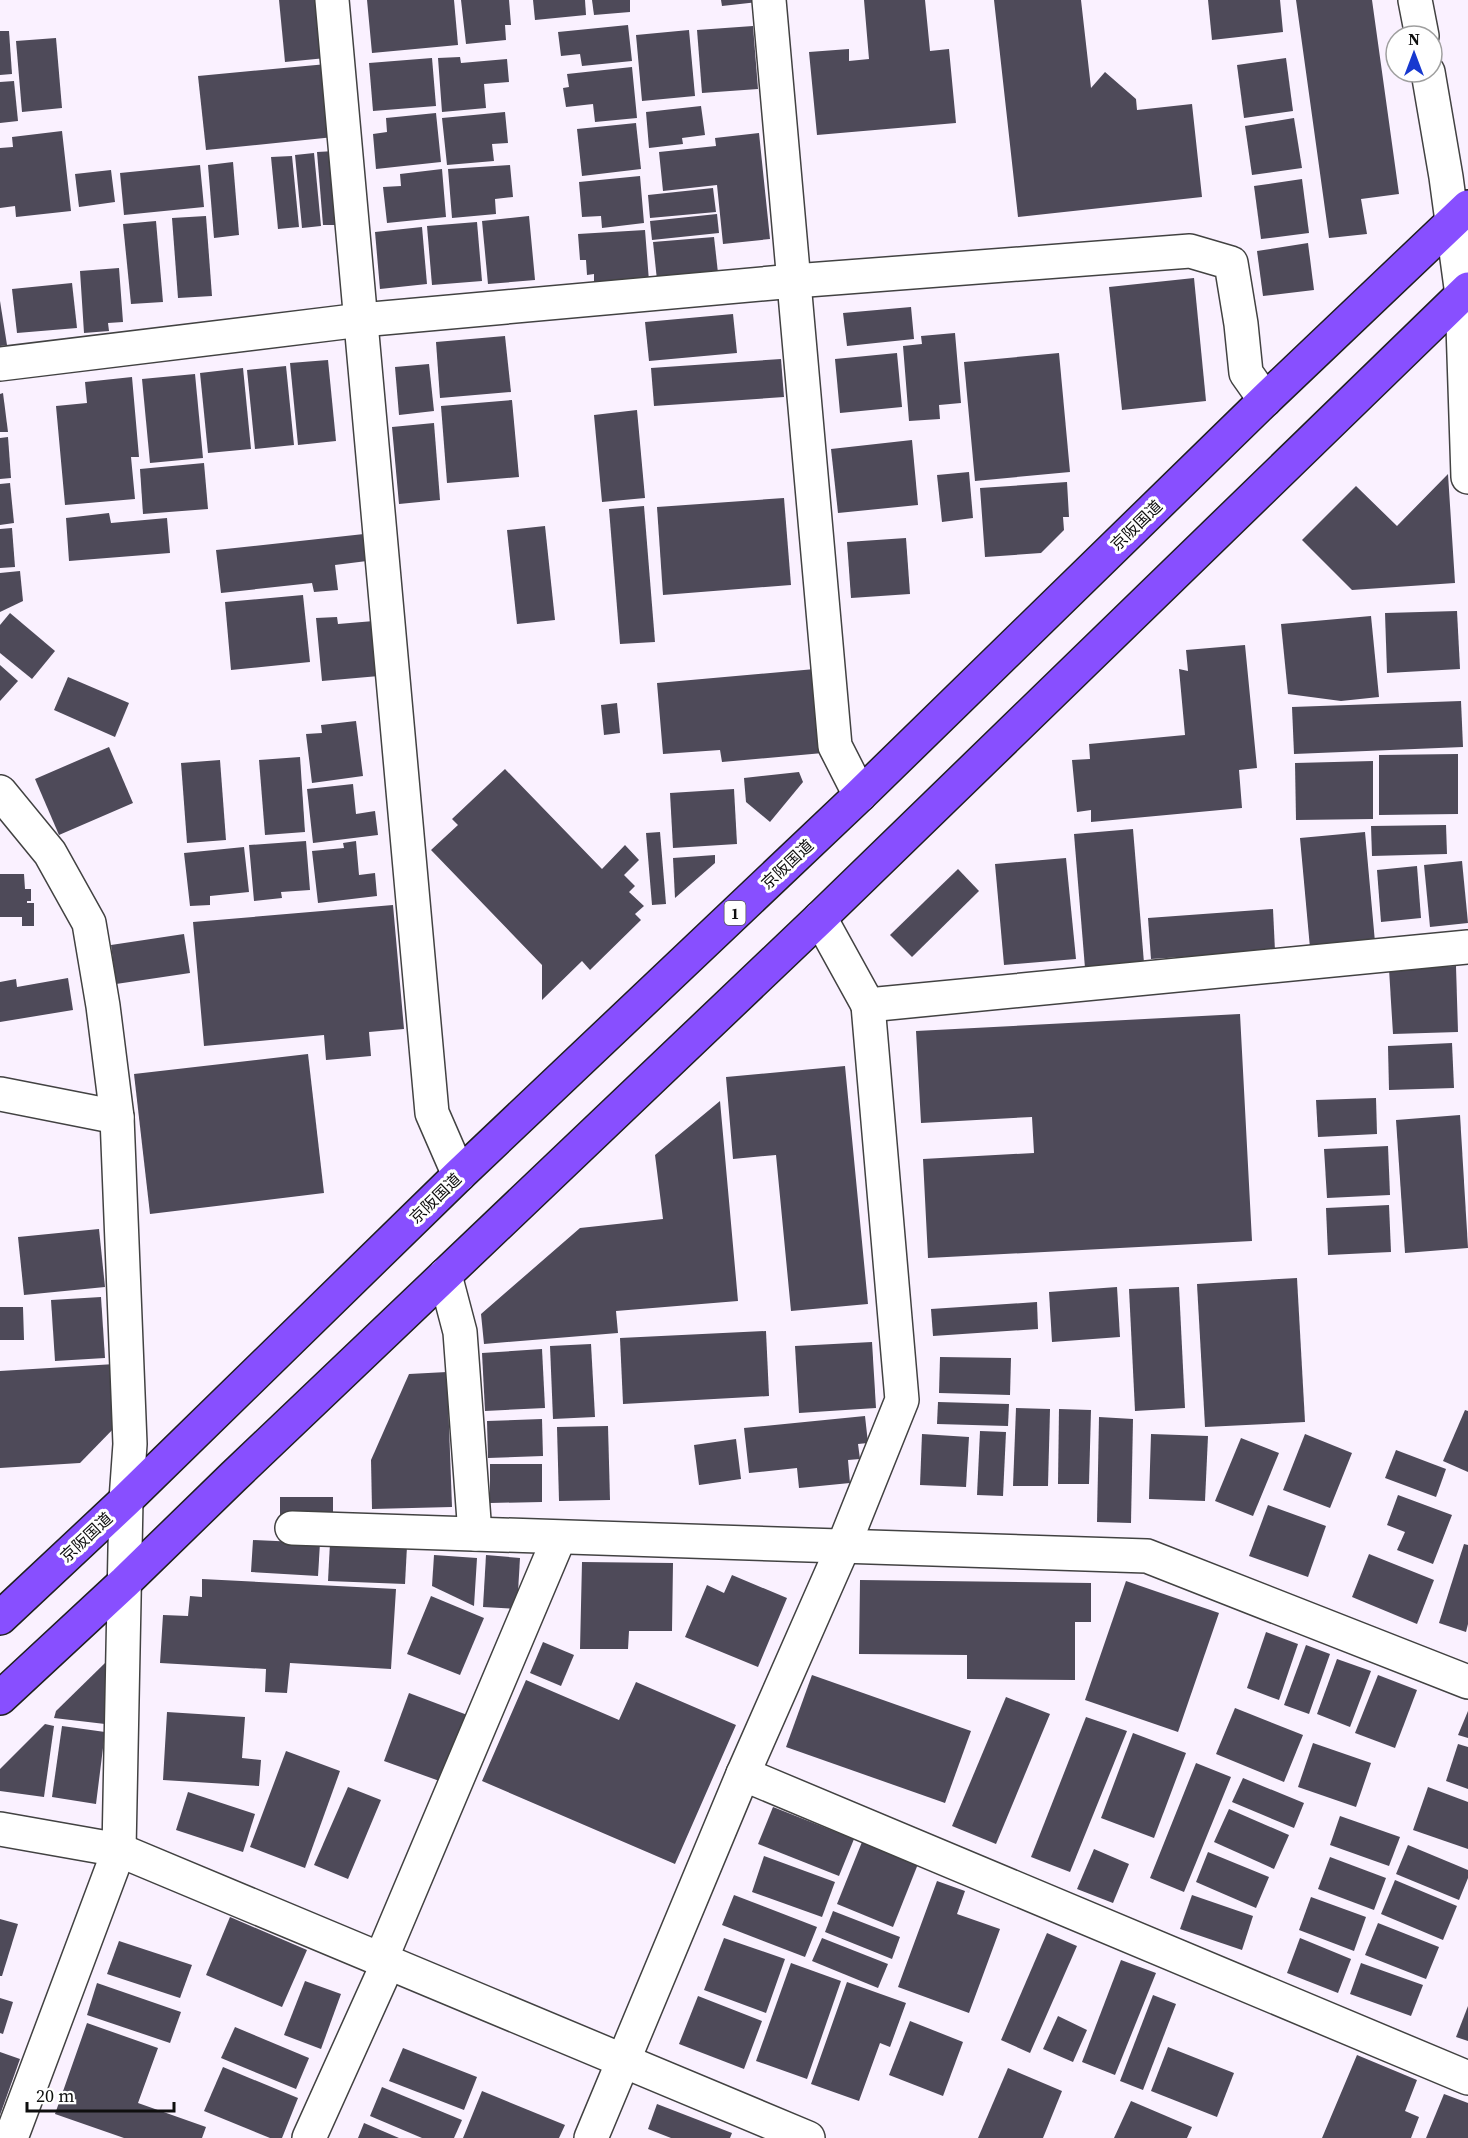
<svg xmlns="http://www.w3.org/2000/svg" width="1468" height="2138" font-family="'Source Serif 4','Noto Sans JP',serif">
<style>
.building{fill:#4e4a59}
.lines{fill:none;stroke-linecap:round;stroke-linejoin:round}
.minor-casing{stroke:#424242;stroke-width:36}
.highway-casing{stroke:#202020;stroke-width:36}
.minor{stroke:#fff;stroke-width:33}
.highway{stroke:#884fff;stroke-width:33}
.labels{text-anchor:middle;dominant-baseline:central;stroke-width:6;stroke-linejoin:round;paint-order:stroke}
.shield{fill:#fff;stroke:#575757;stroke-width:1.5}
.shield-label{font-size:15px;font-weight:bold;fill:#0f0f0f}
.street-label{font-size:16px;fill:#0f0f0f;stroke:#fff}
</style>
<rect width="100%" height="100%" fill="#faf1ff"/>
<g class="building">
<polygon points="279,0 320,0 326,58 285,62"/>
<polygon points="367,0 454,0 458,45 372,53"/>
<polygon points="461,0 509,0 511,25 505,25 506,40 466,44"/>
<polygon points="533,0 585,0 586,15 535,20"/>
<polygon points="592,0 630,0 630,12 594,15"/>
<polygon points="721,0 758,0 758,2 722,6"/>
<polygon points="864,0 925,0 930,51 949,49 956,123 817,135 809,52 849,49 849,61 869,59"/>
<polygon points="994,0 1081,0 1091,88 1105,72 1136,99 1137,110 1192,104 1202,197 1018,217"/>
<polygon points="1208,0 1280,0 1283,32 1212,40"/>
<polygon points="1296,0 1372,0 1399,194 1361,199 1367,234 1329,238"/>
<polygon points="628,25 632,61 582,66 580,54 561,56 558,32"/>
<polygon points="753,26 758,89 702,93 697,30"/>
<polygon points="689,30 695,96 642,101 636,35"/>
<polygon points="0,31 9,31 12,74 0,75"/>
<polygon points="56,38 62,108 22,112 16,41"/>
<polygon points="460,57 461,63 507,59 509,82 484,84 486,108 442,112 438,58"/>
<polygon points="432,58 436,106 373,111 369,63"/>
<polygon points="1286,58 1293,111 1244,118 1237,65"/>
<polygon points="327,64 334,137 206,150 198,76"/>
<polygon points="632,67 637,118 595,122 593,104 566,107 563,88 569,87 567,74"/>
<polygon points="14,81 18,121 0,123 0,82"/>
<polygon points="701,106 705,135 682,138 683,144 649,148 646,112"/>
<polygon points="505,112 508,143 492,144 494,161 447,165 442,118"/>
<polygon points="436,113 441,162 376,169 373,134 387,132 386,118"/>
<polygon points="1294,118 1302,168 1252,175 1245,126"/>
<polygon points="636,123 641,169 582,176 577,129"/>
<polygon points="62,131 71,211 16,217 15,206 0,208 0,148 13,147 12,137"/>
<polygon points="759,133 770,239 723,244 717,185 663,191 659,152 716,146 715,138"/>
<polygon points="335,151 340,225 323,225 317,152"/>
<polygon points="314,153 321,226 302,228 295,155"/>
<polygon points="292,156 299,227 278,229 271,157"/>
<polygon points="233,162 239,235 214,238 208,165"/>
<polygon points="200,165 204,207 124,215 120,173"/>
<polygon points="510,165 513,197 495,199 496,214 452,218 448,169"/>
<polygon points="442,169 446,217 387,223 383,187 401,186 400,174"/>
<polygon points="111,170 115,202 79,207 75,174"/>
<polygon points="640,176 644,223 602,228 601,216 582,217 579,182"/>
<polygon points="1302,179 1309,233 1261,239 1254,186"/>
<polygon points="713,188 716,212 650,218 648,195"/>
<polygon points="717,214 719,233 652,240 650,221"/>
<polygon points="206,216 212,296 178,298 172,218"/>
<polygon points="529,216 535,280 488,284 482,221"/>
<polygon points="156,221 163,302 131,304 123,224"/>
<polygon points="477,222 482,281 432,285 427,226"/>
<polygon points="422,227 427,284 380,289 375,232"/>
<polygon points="645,230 649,281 594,285 594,274 587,275 586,260 580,260 578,234"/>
<polygon points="714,237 718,273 657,280 653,242"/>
<polygon points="1308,243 1314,290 1263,296 1257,251"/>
<polygon points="119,268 123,322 108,323 109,331 84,333 80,271"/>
<polygon points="1194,278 1206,401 1122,410 1109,287"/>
<polygon points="72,283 77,328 17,333 12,289"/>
<polygon points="0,301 7,345 0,346"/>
<polygon points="911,307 914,339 847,346 843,313"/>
<polygon points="733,314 737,353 649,361 645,322"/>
<polygon points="955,333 961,403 939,405 940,419 909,421 903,346 922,344 921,336"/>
<polygon points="505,336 511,392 440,398 436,342"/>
<polygon points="897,353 902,407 840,413 835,359"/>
<polygon points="1059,353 1070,472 975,481 964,362"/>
<polygon points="781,359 784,397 654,406 651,368"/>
<polygon points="328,360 336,441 298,445 290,363"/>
<polygon points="429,364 434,411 399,415 395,367"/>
<polygon points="286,366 294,445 255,449 247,370"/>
<polygon points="243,368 251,449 208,453 200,373"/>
<polygon points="195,374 203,458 150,463 142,379"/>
<polygon points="132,377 139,457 131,457 135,499 65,505 56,406 87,403 85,382"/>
<polygon points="3,393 8,432 0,432 0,394"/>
<polygon points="512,400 519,477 447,483 441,406"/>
<polygon points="637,410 645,498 602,502 594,415"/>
<polygon points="434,423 440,500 399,504 392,427"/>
<polygon points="8,437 11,478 0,479 0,438"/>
<polygon points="912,440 918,505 838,513 831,449"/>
<polygon points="204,463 208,509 143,514 140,469"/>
<polygon points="969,472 973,518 942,522 937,475"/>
<polygon points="1448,474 1455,583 1352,590 1302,540 1356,486 1397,526"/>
<polygon points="1067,482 1069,517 1063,517 1064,530 1041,553 985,557 980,488"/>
<polygon points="10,483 14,523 0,525 0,484"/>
<polygon points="784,498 791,585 663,595 657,507"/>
<polygon points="644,506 655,642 620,644 609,509"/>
<polygon points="109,513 111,523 167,518 170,553 69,561 66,518"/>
<polygon points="545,526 555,620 517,624 507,530"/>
<polygon points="12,528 15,567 0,568 0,529"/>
<polygon points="364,534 367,561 335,565 338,590 314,592 312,583 221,593 216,550"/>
<polygon points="906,538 910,594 851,598 847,542"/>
<polygon points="20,571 23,601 0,612 0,573"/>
<polygon points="303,595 310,662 231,670 225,602"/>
<polygon points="1457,611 1460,669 1387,673 1385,613"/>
<polygon points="10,613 55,651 32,679 0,653 0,625"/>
<polygon points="1371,616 1379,697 1341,701 1288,694 1281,624"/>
<polygon points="337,617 338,624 374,621 379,676 322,681 316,618"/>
<polygon points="1245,645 1257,768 1239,770 1242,808 1091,822 1091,810 1077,812 1072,760 1090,759 1089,744 1185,735 1179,669 1188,671 1186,650"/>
<polygon points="0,665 18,681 0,701"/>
<polygon points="815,669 823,753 722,762 720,750 663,754 657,683"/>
<polygon points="68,677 129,703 115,737 54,710"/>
<polygon points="1461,701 1463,747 1294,754 1292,707"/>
<polygon points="617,703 620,733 604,735 601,705"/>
<polygon points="356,721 363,776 312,783 306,734 322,733 321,725"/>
<polygon points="109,747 133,803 59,835 35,779"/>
<polygon points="1458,754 1458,814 1379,815 1379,755"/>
<polygon points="300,757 305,832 265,835 259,760"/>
<polygon points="220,760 226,840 187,843 181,763"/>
<polygon points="1373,761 1373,819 1296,820 1295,763"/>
<polygon points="505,769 602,869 625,845 639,860 624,875 635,886 629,892 644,906 635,914 641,920 590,970 582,961 542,1000 542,965 431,850 458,825 452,819"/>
<polygon points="799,772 803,782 770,822 746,802 744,778"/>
<polygon points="353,784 356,814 375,811 378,835 313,843 307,789"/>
<polygon points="734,789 737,844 673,848 670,793"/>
<polygon points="1446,825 1447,854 1372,856 1371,826"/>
<polygon points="1133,829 1144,963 1085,968 1074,834"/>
<polygon points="660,832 666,904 652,905 646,833"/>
<polygon points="1365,832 1375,942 1310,948 1300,838"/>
<polygon points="306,841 310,890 281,892 282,898 254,901 249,845"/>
<polygon points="356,841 359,875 375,873 377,896 318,903 312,851 344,848 343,843"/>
<polygon points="244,847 249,892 210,896 210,905 190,906 184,853"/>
<polygon points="715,855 715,863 675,898 673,858"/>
<polygon points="1066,858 1076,959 1004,965 995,864"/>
<polygon points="1462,861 1468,923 1430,927 1424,865"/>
<polygon points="1417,866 1421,918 1381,922 1377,870"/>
<polygon points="958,869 979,891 912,957 890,935"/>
<polygon points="0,874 24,874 25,889 31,889 31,901 27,901 27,903 34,903 34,926 22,926 22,917 0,917"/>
<polygon points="393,905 404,1029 369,1032 371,1056 326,1060 324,1035 204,1046 193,922"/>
<polygon points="1273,909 1275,951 1151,959 1148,918"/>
<polygon points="184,934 190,973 116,984 111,945"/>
<polygon points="1456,966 1458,1032 1393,1034 1389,969"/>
<polygon points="68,978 73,1010 0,1022 0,982 16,979 17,987"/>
<polygon points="1240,1014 1252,1241 928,1258 923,1159 1034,1153 1032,1117 921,1123 916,1031"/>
<polygon points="1452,1043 1454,1088 1389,1090 1388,1046"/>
<polygon points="308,1054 324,1193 150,1214 134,1074"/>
<polygon points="845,1066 868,1304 791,1311 776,1155 733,1159 726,1077"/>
<polygon points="1376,1098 1377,1134 1318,1137 1316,1100"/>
<polygon points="720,1101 738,1301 616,1311 618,1333 484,1344 481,1314 580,1228 663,1219 655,1155"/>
<polygon points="1460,1115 1468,1248 1405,1253 1396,1120"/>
<polygon points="1388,1146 1390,1195 1327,1198 1324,1149"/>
<polygon points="1389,1205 1391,1252 1328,1255 1326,1208"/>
<polygon points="99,1229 105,1287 24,1295 18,1237"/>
<polygon points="1297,1278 1305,1422 1205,1427 1197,1284"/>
<polygon points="1117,1287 1120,1337 1052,1342 1049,1292"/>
<polygon points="1179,1287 1185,1408 1135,1411 1129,1289"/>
<polygon points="101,1297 105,1358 55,1361 51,1300"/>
<polygon points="1037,1302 1038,1329 933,1336 931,1309"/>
<polygon points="0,1307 23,1307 24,1340 0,1340"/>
<polygon points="766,1331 769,1396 623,1404 620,1338"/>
<polygon points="872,1342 876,1408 799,1413 795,1346"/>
<polygon points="591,1344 595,1417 553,1419 550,1346"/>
<polygon points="542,1349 545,1408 485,1411 482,1353"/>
<polygon points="940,1357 1011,1358 1010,1395 939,1393"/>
<polygon points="115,1364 119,1423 80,1463 0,1468 0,1371"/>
<polygon points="447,1372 452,1507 372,1509 371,1460 409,1374"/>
<polygon points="938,1402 1009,1404 1008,1426 937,1424"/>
<polygon points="1016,1408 1050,1409 1048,1486 1013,1486"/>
<polygon points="1059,1409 1091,1410 1089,1484 1058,1484"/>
<polygon points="1465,1410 1468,1411 1468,1472 1443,1461"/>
<polygon points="865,1416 868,1443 858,1444 860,1459 848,1460 850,1483 799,1488 797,1468 749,1473 744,1428"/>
<polygon points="1099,1417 1133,1419 1131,1523 1097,1522"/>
<polygon points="542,1419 543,1456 488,1458 487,1421"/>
<polygon points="608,1426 610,1500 559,1501 557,1427"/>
<polygon points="980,1431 1006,1432 1003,1496 977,1495"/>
<polygon points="922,1434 969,1437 966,1487 920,1485"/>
<polygon points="1151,1434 1208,1436 1205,1501 1149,1499"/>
<polygon points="1305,1434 1352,1453 1330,1508 1283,1490"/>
<polygon points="1241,1438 1279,1453 1253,1516 1215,1501"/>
<polygon points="736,1439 741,1479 699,1485 694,1445"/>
<polygon points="1396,1450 1446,1469 1436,1497 1385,1478"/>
<polygon points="490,1464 542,1464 542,1502 490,1503"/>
<polygon points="1398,1495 1452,1515 1433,1564 1397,1550 1405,1532 1387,1525"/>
<rect x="280" y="1497" width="53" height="19"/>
<polygon points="1268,1505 1326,1526 1308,1577 1249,1556"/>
<polygon points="253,1540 320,1543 318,1576 251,1572"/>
<polygon points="330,1543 407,1546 405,1584 328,1581"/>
<polygon points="1464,1544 1468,1545 1468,1624 1466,1632 1439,1623"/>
<polygon points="1369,1554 1434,1580 1417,1624 1352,1597"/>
<polygon points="434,1555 477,1558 474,1606 432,1586"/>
<polygon points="486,1555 520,1558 517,1609 483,1607"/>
<polygon points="582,1562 673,1563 672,1631 629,1631 628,1649 580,1649"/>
<polygon points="732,1575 787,1598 758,1667 685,1637 707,1585 724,1593"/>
<polygon points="202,1579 396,1589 391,1669 290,1663 287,1693 265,1692 266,1669 160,1663 163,1615 188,1616 190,1596 202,1597"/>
<polygon points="860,1580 1091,1583 1091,1622 1075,1622 1075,1680 967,1679 967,1655 859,1654"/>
<polygon points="1126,1581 1219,1613 1178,1732 1085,1700"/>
<polygon points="431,1596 484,1618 460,1675 407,1654"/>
<polygon points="1266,1632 1298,1644 1279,1700 1247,1688"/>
<polygon points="543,1642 574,1655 561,1686 530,1673"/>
<polygon points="1306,1645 1330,1654 1309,1714 1284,1705"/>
<polygon points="1337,1659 1371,1671 1350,1727 1317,1714"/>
<polygon points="105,1663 112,1664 105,1724 54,1718 56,1711"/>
<polygon points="812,1675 971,1731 945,1803 786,1747"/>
<polygon points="1378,1675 1417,1690 1395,1748 1355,1733"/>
<polygon points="526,1680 619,1720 636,1682 736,1725 675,1864 482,1781"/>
<polygon points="409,1693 470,1716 445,1783 384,1761"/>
<polygon points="1006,1697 1050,1714 996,1844 952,1826"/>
<polygon points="1235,1708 1303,1735 1284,1782 1216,1754"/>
<polygon points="1468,1711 1468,1738 1458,1735"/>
<polygon points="167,1712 245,1717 242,1758 261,1760 259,1786 163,1780"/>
<polygon points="1086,1717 1127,1731 1070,1872 1031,1857"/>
<polygon points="45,1724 54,1726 44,1797 0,1791 0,1769"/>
<polygon points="62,1726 105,1732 96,1804 52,1797"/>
<polygon points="1133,1733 1186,1753 1154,1838 1101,1818"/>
<polygon points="1313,1743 1371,1763 1356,1807 1298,1787"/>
<polygon points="1458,1744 1468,1747 1468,1789 1446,1781"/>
<polygon points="286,1751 340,1771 305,1868 250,1847"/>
<polygon points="1196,1763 1231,1777 1184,1892 1150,1878"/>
<polygon points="1243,1778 1304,1803 1294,1828 1232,1802"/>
<polygon points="348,1787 381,1800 348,1879 314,1865"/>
<polygon points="1428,1787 1468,1802 1468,1849 1413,1830"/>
<polygon points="188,1792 255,1814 243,1852 176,1830"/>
<polygon points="773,1807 854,1839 839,1876 758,1844"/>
<polygon points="1229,1809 1289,1835 1274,1869 1214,1842"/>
<polygon points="1340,1816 1400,1837 1389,1866 1330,1845"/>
<polygon points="862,1842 918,1864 893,1927 837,1904"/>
<polygon points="1408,1845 1468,1870 1468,1878 1459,1900 1396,1874"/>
<polygon points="1094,1849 1129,1864 1113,1903 1077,1889"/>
<polygon points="1208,1852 1269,1877 1256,1908 1196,1882"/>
<polygon points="764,1856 835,1882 822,1917 752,1892"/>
<polygon points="1330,1857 1386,1878 1374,1910 1318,1889"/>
<polygon points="1395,1880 1457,1906 1443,1940 1381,1914"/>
<polygon points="937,1881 965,1891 957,1914 1000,1929 969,2013 898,1987"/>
<polygon points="734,1895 817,1927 805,1957 722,1925"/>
<polygon points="1192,1895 1253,1916 1242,1950 1180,1929"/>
<polygon points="1311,1897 1366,1917 1354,1951 1299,1930"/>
<polygon points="833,1911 900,1937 892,1959 825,1932"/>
<polygon points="230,1917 307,1950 282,2007 206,1975"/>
<polygon points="0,1919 18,1924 2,1976 0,1976"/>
<polygon points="1378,1923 1439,1947 1426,1979 1365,1955"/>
<polygon points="1047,1933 1077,1946 1030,2053 1001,2040"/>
<polygon points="724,1938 785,1959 766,2013 704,1990"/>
<polygon points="822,1938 888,1964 878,1988 812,1961"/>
<polygon points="1300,1938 1351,1959 1338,1993 1287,1973"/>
<polygon points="119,1941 192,1965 180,1998 107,1974"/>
<polygon points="1121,1960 1156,1973 1115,2075 1082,2062"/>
<polygon points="791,1963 841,1981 807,2079 756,2061"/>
<polygon points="1361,1963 1423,1985 1411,2016 1350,1994"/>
<polygon points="305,1981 341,1994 321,2049 284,2035"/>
<polygon points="847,1982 906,2003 890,2047 880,2043 859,2101 811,2084"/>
<polygon points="97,1983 181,2012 170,2043 87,2015"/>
<polygon points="1153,1995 1176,2004 1143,2090 1120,2081"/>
<polygon points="698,1996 762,2021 744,2069 679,2044"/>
<polygon points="0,1998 13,2002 3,2034 0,2033"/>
<polygon points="1468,2006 1468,2041 1456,2037"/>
<polygon points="1058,2016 1087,2030 1073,2062 1043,2049"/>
<polygon points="910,2021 963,2042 943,2096 889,2075"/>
<polygon points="87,2023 158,2048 138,2103 206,2127 202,2138 124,2138 55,2114"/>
<polygon points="235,2027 309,2058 296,2089 221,2058"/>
<polygon points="1168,2047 1234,2073 1217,2117 1151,2091"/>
<polygon points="403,2048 477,2077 464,2110 389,2081"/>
<polygon points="0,2052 20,2059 0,2115"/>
<polygon points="1357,2055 1417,2080 1405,2111 1419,2117 1411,2138 1322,2138"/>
<polygon points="223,2067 298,2098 282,2138 270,2138 204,2111"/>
<polygon points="1008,2068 1062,2091 1043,2138 978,2138"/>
<polygon points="382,2087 462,2120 454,2138 422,2138 370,2116"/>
<polygon points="482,2091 565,2125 559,2138 463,2138"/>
<polygon points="1444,2094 1468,2103 1468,2138 1426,2138"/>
<polygon points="1131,2101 1192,2127 1187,2138 1114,2138"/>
<polygon points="657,2104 732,2133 730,2138 671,2138 648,2129"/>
<polygon points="364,2123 399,2138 358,2138"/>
</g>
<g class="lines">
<g class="minor-casing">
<g id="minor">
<polyline points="332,0 432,1113 459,1175"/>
<polyline points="769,0 835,746 860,795"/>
<polyline points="1415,0 1422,36"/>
<polyline points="1428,72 1446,177 1462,295 1468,477"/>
<polyline points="0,364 361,320 794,281 1190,251 1231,263 1241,324 1246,373 1265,400"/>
<polyline points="0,792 50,853 89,923 103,1006 117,1117 130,1444 126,1500 119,1850 11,2138"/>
<polyline points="820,918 868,1005 1468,947"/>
<polyline points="0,1094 117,1117"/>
<polyline points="445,1275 460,1332 475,1534"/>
<polyline points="292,1528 1147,1556 1468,1682"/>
<polyline points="743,1774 1468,2078"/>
<polyline points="0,1829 119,1850 808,2138"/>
<polyline points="381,1959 559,1538"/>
<polyline points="309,2138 388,1963"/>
<polyline points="591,2138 743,1774 843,1547 902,1400 868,1005"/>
</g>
</g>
<g class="highway-casing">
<g id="highway">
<polyline points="0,1618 126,1500 459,1175 860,795 1265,400 1468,207"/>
<polyline points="0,1698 125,1582 233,1477 820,918 1468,289"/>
</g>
</g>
<use href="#minor" class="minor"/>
<use href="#highway" class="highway"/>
</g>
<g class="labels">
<rect class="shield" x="724.5" y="901" width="21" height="24" rx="4.5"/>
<g class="shield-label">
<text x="735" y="913">1</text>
</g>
<g class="street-label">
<text transform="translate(1136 525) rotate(-44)">京阪国道</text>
<text transform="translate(787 864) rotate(-43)">京阪国道</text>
<text transform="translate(435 1198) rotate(-44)">京阪国道</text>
<text transform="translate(86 1537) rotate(-43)">京阪国道</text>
</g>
</g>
<g transform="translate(1414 54)"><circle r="28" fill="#ffffff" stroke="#9f9f9f" stroke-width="1.5"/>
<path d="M0-4.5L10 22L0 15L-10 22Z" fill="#1738cf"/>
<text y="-9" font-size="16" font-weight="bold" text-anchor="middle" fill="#0f0f0f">N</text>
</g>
<path d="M27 2102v9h147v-9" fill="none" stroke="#0f0f0f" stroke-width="3"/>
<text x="36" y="2102" font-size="18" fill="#0f0f0f" stroke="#ffffff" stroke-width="4.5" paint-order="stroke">20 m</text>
</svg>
